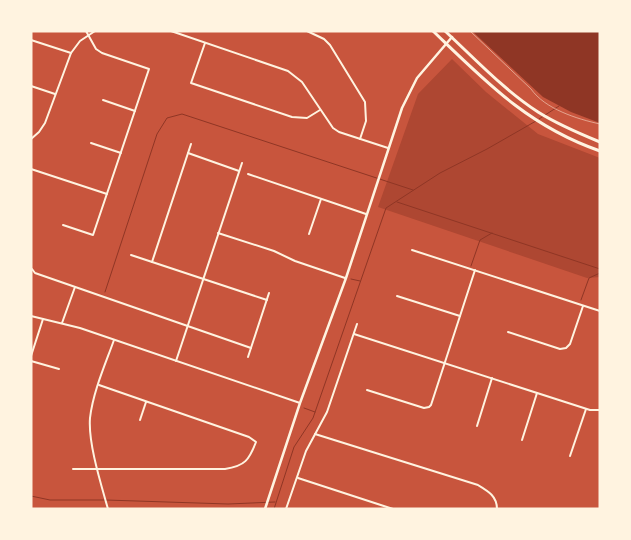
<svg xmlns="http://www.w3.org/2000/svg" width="631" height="540" font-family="'PT Sans',sans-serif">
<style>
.green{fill:#ae4732}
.water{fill:#8f3625}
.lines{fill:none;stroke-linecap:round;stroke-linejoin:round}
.stream{stroke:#8f3625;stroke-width:1}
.path{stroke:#fff3e0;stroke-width:0.5}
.minor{stroke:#fff3e0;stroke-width:2}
.tertiary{stroke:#fff3e0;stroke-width:2.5}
.primary{stroke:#fff3e0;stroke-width:3}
</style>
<rect width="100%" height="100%" fill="#c8553d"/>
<polygon class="green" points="452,59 486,92 538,134 600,158 600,277 587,278 378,207 418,94"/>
<polygon class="water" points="472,31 600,31 600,123 571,112 543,97"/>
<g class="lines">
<g class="stream">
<polyline points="539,119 559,106"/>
<polyline points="397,202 600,269"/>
<polyline points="471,266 480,240 492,233"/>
<polyline points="351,279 360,281"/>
<polyline points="105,292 157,134 167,118 182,114 413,190"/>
<polyline points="581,300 589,278 600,273"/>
<polyline points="304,408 315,412"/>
<polyline points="31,496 50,500 106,500 228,504 275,502"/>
<polyline points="274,509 294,447 313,418 386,208 440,173 487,149 536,121"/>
</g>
<path class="path" d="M470 31 531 89C545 109 577 119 600 124"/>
<g class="minor">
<polyline points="171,31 288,71 302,82 333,128 339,132 388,148"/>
<polyline points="307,31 324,39 330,45 365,102 366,121 360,139"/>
<polyline points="31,40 71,53"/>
<polyline points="205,43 191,83 292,117 307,118 320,110"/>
<polyline points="31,86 55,94"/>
<polyline points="103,100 135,111"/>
<polyline points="31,139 39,132 45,123 71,53 80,41 95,31"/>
<polyline points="91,143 121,153"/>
<polyline points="188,153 239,171"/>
<polyline points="31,169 107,194"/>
<polyline points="248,174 366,214"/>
<polyline points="63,225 93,235 149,69 102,53 96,49 86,31"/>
<polyline points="218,233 274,251 295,261 345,278"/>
<polyline points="309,234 321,199"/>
<polyline points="412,250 600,311"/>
<polyline points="131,255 267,300"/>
<polyline points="152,262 191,144"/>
<polyline points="32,269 35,273 251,348"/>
<polyline points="397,296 460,316"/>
<polyline points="31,316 80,328 300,403"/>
<polyline points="62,323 75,287"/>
<polyline points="508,332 560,349 566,348 570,344 583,306"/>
<polyline points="354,334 590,410 600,410"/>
<polyline points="31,356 43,319"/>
<polyline points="248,357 269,293"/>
<polyline points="31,361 59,369"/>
<polyline points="176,361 242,163"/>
<polyline points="367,390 424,408 429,407 431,405 475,270"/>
<polyline points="140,420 146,402"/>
<polyline points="477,426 492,378"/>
<path d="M315 434 478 485C488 491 497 496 497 509"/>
<polyline points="522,440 537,393"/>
<polyline points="570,456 586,409"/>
<path d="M73 469H225C245 466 249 460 256 442L249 437 99 385"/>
<polyline points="298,478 393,509"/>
<path d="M108 509C101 484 88 443 90 418 93 392 105 365 114 340"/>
<polyline points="286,509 306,451 327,412 357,324"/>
</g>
<polyline class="tertiary" points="265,509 300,403 346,278 402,108 417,78 452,37"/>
<g class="primary">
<path d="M433 31C486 82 528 126 600 151"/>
<path d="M445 31C475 59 504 90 538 112 557 124 578 133 600 142"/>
</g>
</g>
<rect width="631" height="540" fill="none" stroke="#fff3e0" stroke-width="65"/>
</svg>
